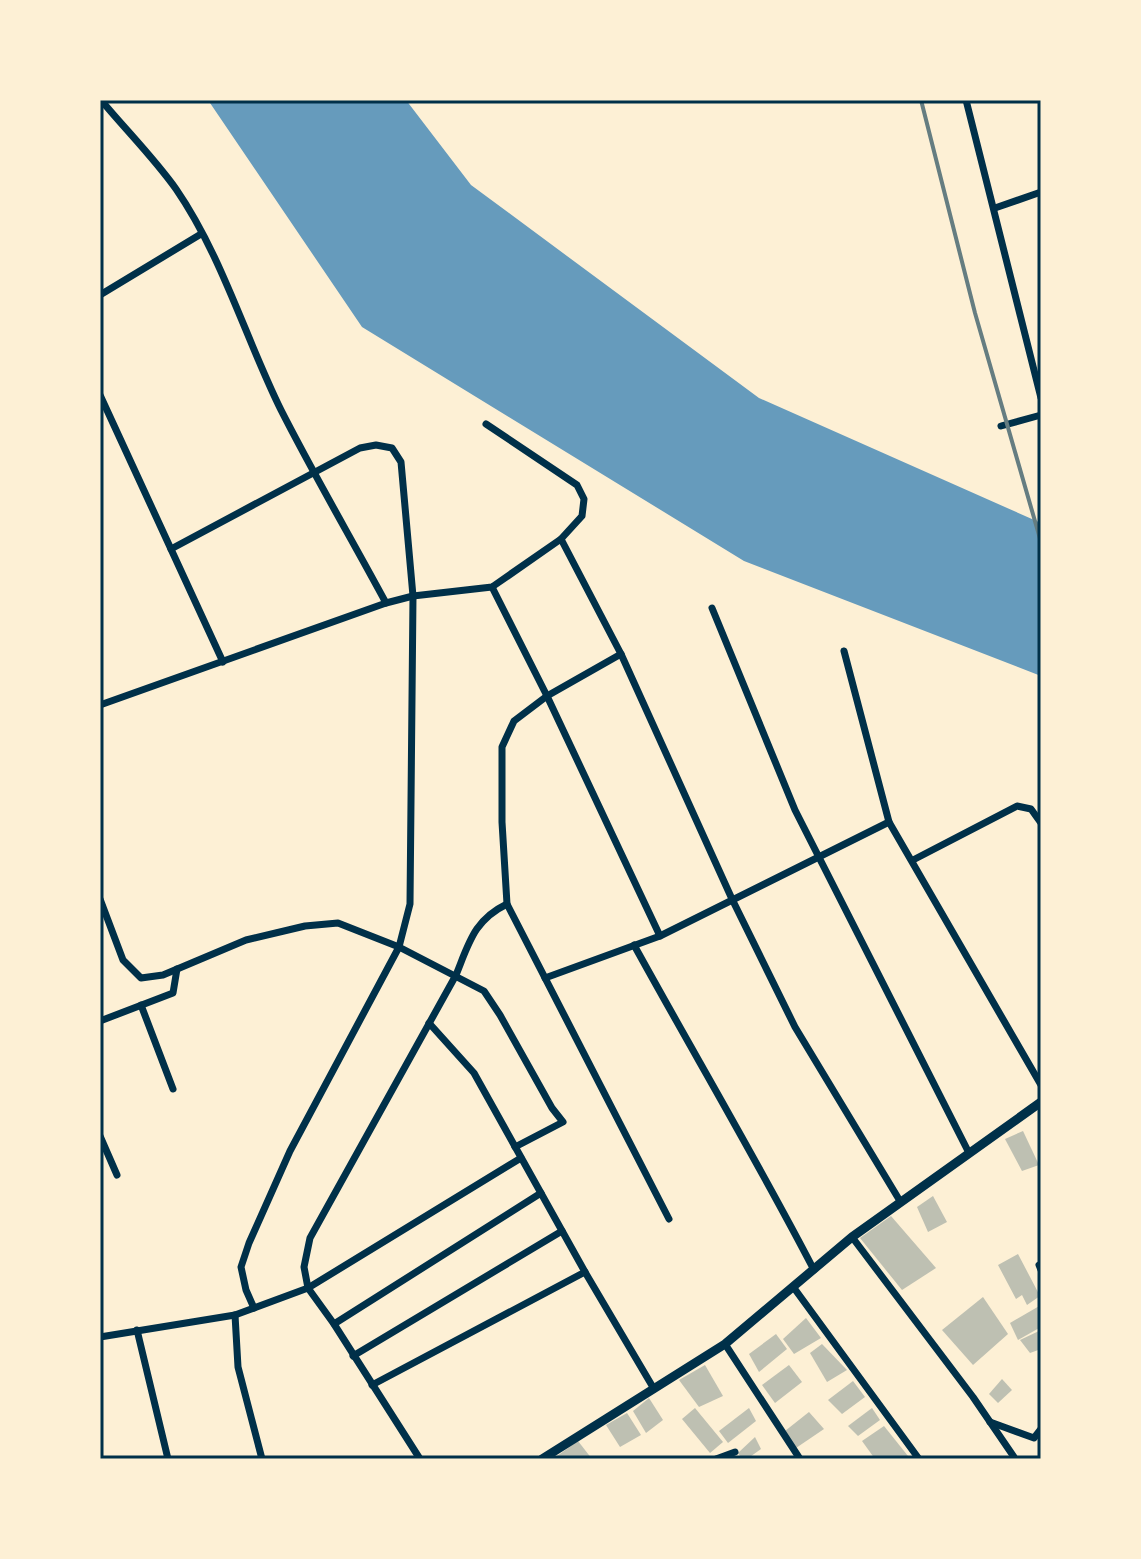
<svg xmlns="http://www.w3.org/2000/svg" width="1141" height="1559" font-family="Lora,serif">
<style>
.water{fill:#669bbc}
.building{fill:#bec0b2}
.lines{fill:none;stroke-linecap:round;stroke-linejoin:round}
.minor{stroke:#003049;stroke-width:7}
.tertiary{stroke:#003049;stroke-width:9}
.rail{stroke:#657d81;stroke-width:4}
.neatline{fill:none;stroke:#003049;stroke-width:3}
</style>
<rect width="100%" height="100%" fill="#fdf0d5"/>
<polygon class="water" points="208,100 406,100 471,185 759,398 1041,523 1041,676 744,561 362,327"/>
<g class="building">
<polygon points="1023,1131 1039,1165 1022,1171 1005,1139"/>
<polygon points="933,1196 947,1222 928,1232 917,1207"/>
<polygon points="891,1216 936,1268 902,1290 860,1238"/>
<polygon points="1018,1254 1040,1296 1027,1305 1022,1295 1016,1299 998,1265"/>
<polygon points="983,1297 1008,1334 973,1365 942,1330"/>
<polygon points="1041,1305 1041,1327 1018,1340 1010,1323"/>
<polygon points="806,1318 821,1338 794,1354 783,1339"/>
<polygon points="1041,1330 1041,1349 1030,1353 1020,1340"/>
<polygon points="776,1334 787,1349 759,1372 749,1354"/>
<polygon points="822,1344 847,1370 827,1382 810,1353"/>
<polygon points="705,1365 723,1396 699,1407 679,1380"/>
<polygon points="789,1365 802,1382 775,1403 762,1385"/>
<polygon points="1002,1379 1012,1390 998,1403 989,1394"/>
<polygon points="853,1381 865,1397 842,1414 828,1400"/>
<polygon points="649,1398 663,1420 646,1433 633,1411"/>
<polygon points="695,1408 723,1442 710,1453 682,1419"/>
<polygon points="749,1408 756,1421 728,1443 719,1431"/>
<polygon points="872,1408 880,1420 858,1436 848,1426"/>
<polygon points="809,1412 824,1429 796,1448 785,1431"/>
<polygon points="627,1413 641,1435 620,1447 606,1425"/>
<polygon points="884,1426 908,1456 905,1459 875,1459 862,1441"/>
<polygon points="755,1437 761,1449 747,1459 742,1459 738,1453"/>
<polygon points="578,1441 592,1459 560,1459 557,1456"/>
</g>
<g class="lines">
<g class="minor">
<path d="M101 100C125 129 154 158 176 189 222 256 245 337 281 410 314 475 351 538 386 603"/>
<polyline points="966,100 1041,398"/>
<polyline points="995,208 1041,192"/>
<polyline points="100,295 201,234"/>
<polyline points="100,395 223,662"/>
<polyline points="1001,426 1041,415"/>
<polyline points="561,539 621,654 732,899 795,1027 900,1201"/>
<polyline points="171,549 360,448 376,445 392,448 401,462 413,596 410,904 399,947 290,1151 249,1243 241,1267 246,1290 254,1308"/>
<polyline points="492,587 547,696 660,936"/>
<polyline points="712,608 795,810 969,1153"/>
<polyline points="844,651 889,822"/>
<polyline points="621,654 547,696 514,721 502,747 502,822 507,904 669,1219"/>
<polyline points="100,705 386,603 413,596 492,587 561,539 582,516 584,499 577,485 486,424"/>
<polyline points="913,860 1017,806 1031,809 1041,823"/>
<polyline points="100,899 123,960 141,978 163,975 246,940 305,926 338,923 399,947 484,991 500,1015 552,1108 563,1122 515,1147"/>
<path d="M634 945C694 1054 757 1160 814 1270"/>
<polyline points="545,978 660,936 889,822 1041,1085"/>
<polyline points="141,1005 173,1089"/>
<polyline points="100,1021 173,993 177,969"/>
<polyline points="429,1023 474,1073 585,1272 654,1389"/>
<polyline points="100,1136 117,1175"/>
<polyline points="852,1237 973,1397 1014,1457"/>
<polyline points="1039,1265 1041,1270"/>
<polyline points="794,1288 919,1459"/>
<polyline points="235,1315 238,1367 262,1459"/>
<polyline points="334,1324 541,1193"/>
<polyline points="137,1330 168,1459"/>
<polyline points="100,1337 235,1315 308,1288 521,1158"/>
<polyline points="725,1344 800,1459"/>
<polyline points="353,1356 562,1231"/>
<polyline points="372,1385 585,1272"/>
<polyline points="990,1422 1034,1438 1041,1429"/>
<path d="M420 1459 334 1324 308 1288 304 1267 310 1238 456 975C469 943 474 920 507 904"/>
<polyline points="716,1459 735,1452"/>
</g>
<polyline class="tertiary" points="542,1459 725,1344 852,1237 1041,1102"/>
<polyline class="rail" points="921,100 975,313 1041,542"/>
</g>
<rect width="1141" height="1559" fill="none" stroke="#fdf0d5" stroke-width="204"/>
<rect x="102" y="102" width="937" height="1355" class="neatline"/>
</svg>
